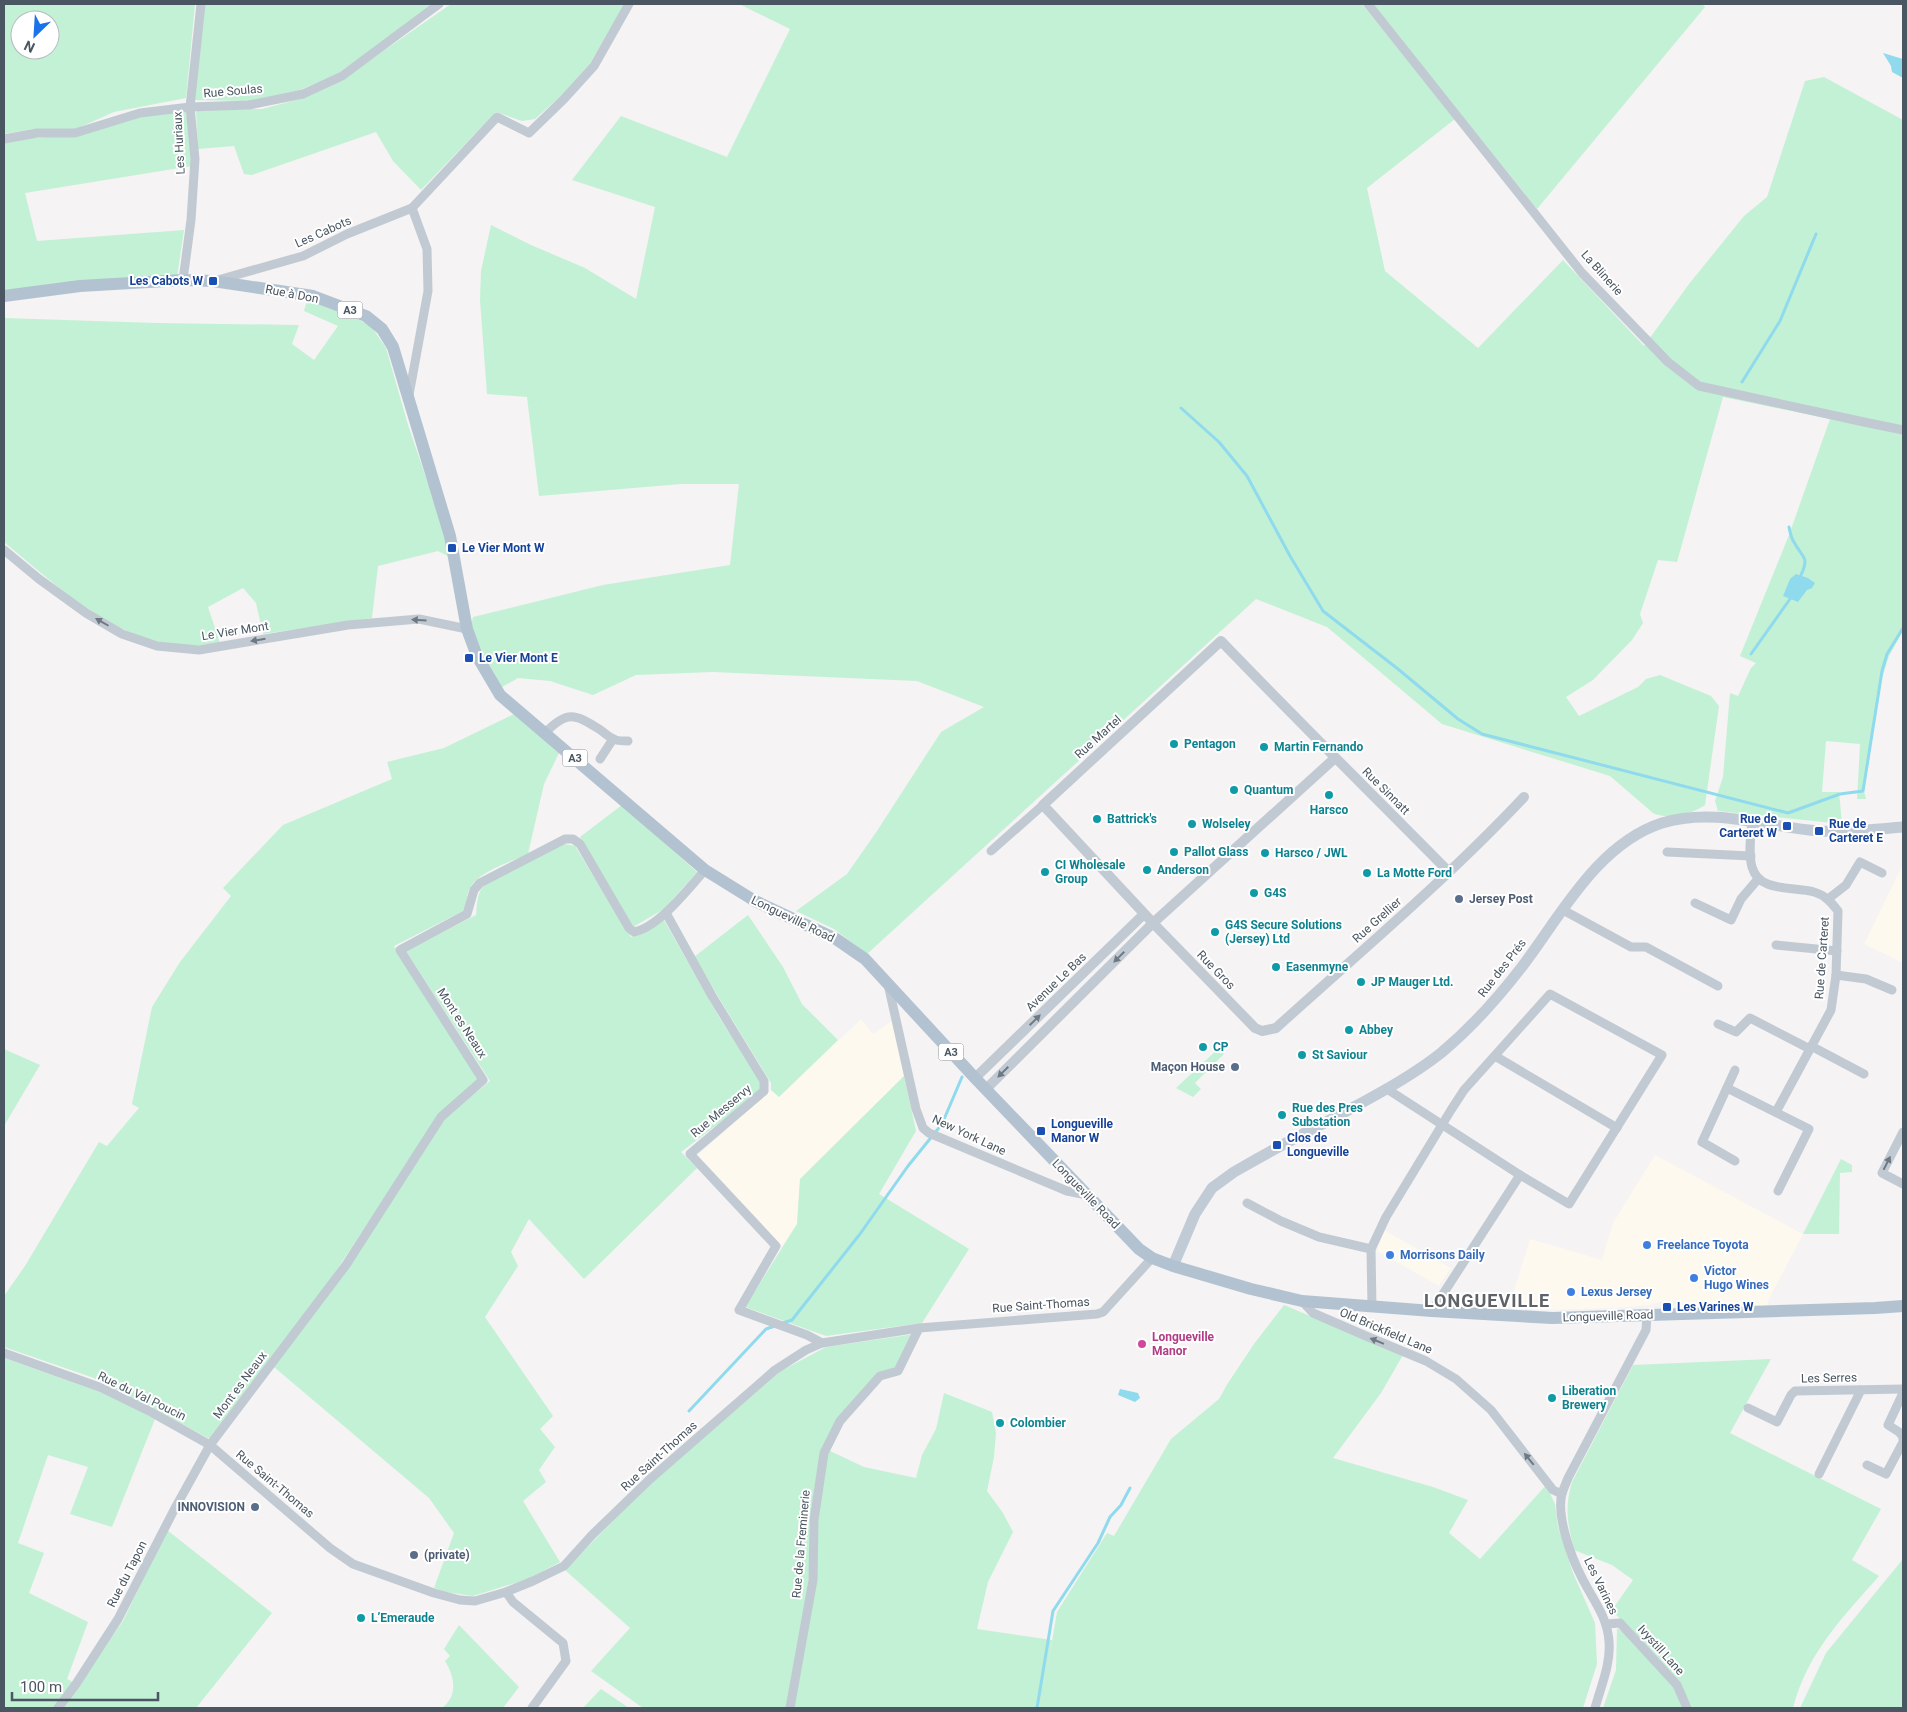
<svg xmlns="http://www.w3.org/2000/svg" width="1907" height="1712" font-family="Roboto,sans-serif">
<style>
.commercial{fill:#fdf9ef}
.green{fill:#c3f1d5;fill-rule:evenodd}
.water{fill:#90daee}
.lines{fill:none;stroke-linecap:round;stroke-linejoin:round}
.stream{stroke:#90daee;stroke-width:3}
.minor{stroke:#c1cad2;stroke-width:9}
.tertiary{stroke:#c1cad2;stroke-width:10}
.secondary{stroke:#c1cbd6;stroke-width:11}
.primary{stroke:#b3c2d1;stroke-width:12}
.oneway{fill:#6e7983}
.transit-dot{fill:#1a4fb4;stroke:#fff;stroke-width:2}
.culture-dot{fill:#0f9aa8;stroke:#fff;stroke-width:2}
.service-dot{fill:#5c6f8a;stroke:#fff;stroke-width:2}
.shop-dot{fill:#3f7fe0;stroke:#fff;stroke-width:2}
.hotel-dot{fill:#d1479c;stroke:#fff;stroke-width:2}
.labels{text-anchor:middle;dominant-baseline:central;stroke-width:4;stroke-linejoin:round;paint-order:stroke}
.shield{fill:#fff;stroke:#808990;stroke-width:1}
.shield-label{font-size:11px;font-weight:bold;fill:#4a5661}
.street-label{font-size:12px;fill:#4a5661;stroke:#fff}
.transit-label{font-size:12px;font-weight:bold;fill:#164399;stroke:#fff;text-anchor:start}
.culture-label{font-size:12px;font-weight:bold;fill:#0d838f;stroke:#fff;text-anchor:start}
.service-label{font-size:12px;font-weight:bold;fill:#4e5e75;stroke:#fff;text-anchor:start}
.shop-label{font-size:12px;font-weight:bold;fill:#366cbe;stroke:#fff;text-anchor:start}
.hotel-label{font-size:12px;font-weight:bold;fill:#b23c85;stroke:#fff;text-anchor:start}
.district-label{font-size:18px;font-weight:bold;letter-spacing:1px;fill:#5f6368;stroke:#fff}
</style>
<rect width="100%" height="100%" fill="#f5f3f3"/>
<g class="commercial">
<polygon points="1903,864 1903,963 1864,944"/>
<polygon points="861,1019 873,1034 893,1020 904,1076 800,1179 797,1224 782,1246 698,1155 771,1090 779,1097"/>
<polygon points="1655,1155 1803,1234 1768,1301 1768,1306 1701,1306 1669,1300 1649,1305 1616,1308 1543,1310 1509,1307 1530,1239 1602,1260 1613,1223"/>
<polygon points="1384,1230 1451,1268 1439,1286 1377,1251"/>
</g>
<g class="green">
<path d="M4 4H195L186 98 114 112 76 129H34L4 134ZM20 20H50V50H20Z"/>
<polygon points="204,4 434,4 337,74 300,90 249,101 193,100"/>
<polygon points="451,4 624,5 589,65 563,94 535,119 522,121 496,112 421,190 393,161 376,132 252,175 244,174 234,146 198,149 196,110 262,109 300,99 340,81"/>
<path d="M739 4H1362L1455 119 1367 188 1385 271 1478 348 1563 260 1644 346 1689 284 1744 216 1767 197 1805 81 1824 77 1903 120V631L1889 656 1882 678 1864 791 1866 799H1857L1860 744 1826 741 1822 792H1839L1842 824 1718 811 1715 801 1723 777 1730 693 1738 696 1751 668 1756 663 1740 656 1789 535 1830 419 1723 397 1677 562 1658 560 1640 614 1643 623 1632 640 1593 680 1566 697 1579 716 1638 687 1646 679 1660 675 1711 696 1719 706 1705 805C1693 814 1667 820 1653 813L1610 776 1442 724 1327 627 1256 599 867 954 834 929 796 911 847 874 877 831 941 732 984 707 917 681 713 672 636 675 593 695 550 681 518 678 502 687 483 654 471 625 473 617 603 585 730 565 739 484H681L539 496 527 397 487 394 480 300 481 271 491 225 531 245 585 268 636 299 655 207 572 180 621 116 727 157 790 29Z"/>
<polygon points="1373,4 1702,4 1705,7 1537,209"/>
<polygon points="186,111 192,166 25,193 37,241 184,230 177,277 4,290 4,142 30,138 78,135 139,117"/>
<path d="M307 300 352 316 371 326 386 348 408 425 443 527 448 556 438 551 378 566 372 618 263 634 256 603 243 588 208 607 220 643C204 645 189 647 173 645 106 634 55 584 4 542V318L156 323 299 325 292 344 314 360 338 326 304 311Z"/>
<path d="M514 714 559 753 544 784 528 854C511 862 479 871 470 888 466 894 468 902 463 911L394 946 478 1079 439 1115 326 1286 210 1439 94 1378 4 1347V1296L25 1266 99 1142 107 1146 139 1108 132 1104 152 1007 180 962 231 896 223 888 283 825 392 779 387 762 444 748Z"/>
<polygon points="622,805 697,872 664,909 633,927 580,837"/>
<path d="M564 844 575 846 631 937 664 920 719 1017 761 1082 760 1092 681 1152 697 1168 584 1279 529 1219 511 1252 518 1266 485 1317 553 1416 540 1429 555 1447 539 1470 546 1482 523 1501 560 1562 528 1579 473 1596 446 1592 434 1588 454 1533 429 1498 274 1367 443 1119 490 1081 406 951 476 915C477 906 477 895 482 888 490 877 548 852 564 844Z"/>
<polygon points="748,915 783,967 802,1004 838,1040 779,1097 771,1090 771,1083 694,957"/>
<polygon points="1219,1048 1224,1054 1195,1083 1201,1089 1193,1097 1176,1088"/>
<polygon points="4,1049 40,1065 4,1126"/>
<polygon points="904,1076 916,1131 879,1194 969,1249 922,1323 826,1336 745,1307 797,1224 800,1179"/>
<polygon points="1841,1159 1852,1165 1852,1172 1840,1173 1839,1234 1803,1234"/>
<polygon points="1284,1305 1403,1355 1381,1393 1333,1458 1433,1487 1468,1500 1449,1533 1480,1559 1546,1485 1555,1504 1558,1527 1573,1573 1595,1623 1597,1664 1583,1708 794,1708 816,1522 828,1450 864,1467 916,1478 922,1455 936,1429 944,1393 992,1412 996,1433 994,1457 987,1491 1003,1513 1013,1532 988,1582 977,1629 1052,1640 1047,1671 1057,1612 1107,1533 1114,1536 1171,1439 1219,1399 1228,1383 1254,1344"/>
<polygon points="915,1334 899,1366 879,1373 820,1453 809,1524 809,1576 792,1690 787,1708 643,1708 591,1671 630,1628 565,1570 646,1487 781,1371 826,1347"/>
<polygon points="4,1358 111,1396 155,1419 112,1527 70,1514 88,1467 48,1455 18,1543 44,1553 29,1593 88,1622 67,1679 73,1682 53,1708 4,1708"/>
<path d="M1771 1359 1730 1433 1881 1509 1852 1560 1879 1576C1843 1617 1807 1653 1793 1708H1692L1681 1685 1612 1610 1633 1580 1612 1565 1574 1550C1568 1523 1564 1510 1572 1482L1633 1365Z"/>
<polygon points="167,1530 272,1613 196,1708 62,1708 123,1621"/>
<polygon points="1903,1559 1903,1708 1800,1708 1826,1653"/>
<path d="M459 1625 519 1687 503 1708H442C458 1696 455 1677 445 1661L450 1656 444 1649Z"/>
<polygon points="1617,1628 1623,1632 1674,1687 1683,1708 1603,1708 1616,1670"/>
<polygon points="601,1689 629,1708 583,1708"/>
</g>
<g class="water">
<polygon points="1883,53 1903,59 1903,78 1892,72 1891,66"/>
<polygon points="1796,574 1808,578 1815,583 1812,588 1807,590 1798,602 1783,596 1790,579"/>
<polygon points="1120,1389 1138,1393 1140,1398 1135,1402 1118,1395"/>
</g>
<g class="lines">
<g class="stream">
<polyline points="1742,382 1780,321 1816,234"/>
<polyline points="1181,408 1219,442 1247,476 1290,556 1323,611 1398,669 1458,719 1482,734 1788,813 1840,794 1863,791 1882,671 1887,654 1903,628"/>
<path d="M1789 527C1790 532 1791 538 1794 542 1802 558 1810 556 1801 575"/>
<polyline points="1751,654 1790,599"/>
<polyline points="783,1323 792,1320 860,1234 908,1166 942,1124 962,1077"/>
<polyline points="689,1411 766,1329 775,1326"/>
<polyline points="1037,1708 1053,1611 1098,1543 1110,1517 1121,1505 1130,1488"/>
</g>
<g class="minor">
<polyline points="1368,4 1582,273 1668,362 1699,386 1864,422 1903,430"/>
<polyline points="4,139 37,133 75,133 140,113 190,107 249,105 303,94 342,76 439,4"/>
<polyline points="183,280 191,220 195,159 190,107 201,4"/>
<polyline points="218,280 303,256 347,234 412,208"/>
<polyline points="409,395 428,291 427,249 412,208 497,117 529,133 564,99 594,66 629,4"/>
<polyline points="4,550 39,579 86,613 122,634 157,646 199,650 348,625 419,619 467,629"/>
<path d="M545 733C567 710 575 714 599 729 605 733 609 738 616 740 620 741 624 741 628 741"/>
<polyline points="600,759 613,739"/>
<path d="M1752 820C1751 835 1748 853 1752 867 1759 893 1794 886 1814 892 1825 895 1831 902 1838 911L1836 975 1831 1010 1776 1112"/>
<polyline points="991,851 1043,805"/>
<polyline points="1667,852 1751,856"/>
<polyline points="1828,899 1846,885 1860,862 1882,873"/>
<polyline points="1695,903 1731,920 1741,899 1758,879"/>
<polyline points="1563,910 1631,947 1646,947 1718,986"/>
<polyline points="666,913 712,996 764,1081 764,1091 690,1154 776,1246 739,1310 807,1335 822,1343"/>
<polyline points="1776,945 1837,951"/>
<polyline points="1836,975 1866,979 1892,990"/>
<polyline points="888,984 916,1109 923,1128 929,1133 1067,1191 1087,1195"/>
<polyline points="1718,1024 1736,1032 1750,1018 1810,1049"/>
<polyline points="1811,1046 1864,1074"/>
<polyline points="1495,1056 1617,1128"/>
<polyline points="1727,1088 1809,1129 1778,1191"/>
<polyline points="1387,1089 1520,1175"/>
<polyline points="1903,1132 1882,1173 1903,1184"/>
<polyline points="1735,1161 1702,1142 1735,1070"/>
<polyline points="1247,1203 1281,1221 1319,1237 1371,1249"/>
<polyline points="1302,1301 1313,1313 1366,1336 1426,1361 1456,1379 1491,1410 1553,1490 1562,1494"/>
<polyline points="1372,1307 1371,1249 1386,1217 1451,1110 1464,1090 1550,994 1662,1055 1569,1204 1520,1175 1432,1311"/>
<polyline points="4,1353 102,1388 151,1412 210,1445 330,1548 353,1564 434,1593 460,1600 475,1601 506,1592 533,1581 564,1566 592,1535 649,1480 775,1370 806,1350 822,1343 919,1328 1097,1314 1103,1312 1152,1258"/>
<polyline points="1748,1408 1777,1422 1791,1395 1795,1391 1903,1389"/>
<polyline points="1867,1465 1886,1474 1903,1442 1903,1437 1899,1432 1888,1425 1903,1393"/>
<polyline points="1819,1474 1861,1390"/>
<polyline points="506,1592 513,1602 563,1643 566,1661 532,1708"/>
<polyline points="1606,1624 1620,1623 1677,1685 1687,1708"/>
<path d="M58 1708 76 1684 118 1619 174 1510 210 1445 346 1265 441 1117 483 1080 400 950 467 914 474 890 480 883 565 839H573L580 844 629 928 634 932C659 927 688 889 705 870"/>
<polyline points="790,1708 813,1580 814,1520 824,1453 840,1421 880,1376 898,1371 919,1328"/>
<path d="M1595 1708C1601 1686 1611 1664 1609 1641 1607 1616 1593 1600 1582 1578 1571 1557 1556 1516 1562 1493 1564 1488 1566 1483 1568 1478L1646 1330 1647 1315"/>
</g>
<g class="tertiary">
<path d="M1335 758 1153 923 1043 805 1221 641C1296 719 1373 795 1449 872"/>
<polyline points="975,1078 1144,914"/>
<path d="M986 1089 1153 923 1255 1028 1262 1031 1276 1028C1360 952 1447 879 1524 797"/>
</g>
<path class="secondary" d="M1173 1266 1195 1214 1212 1188 1234 1172C1267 1153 1300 1135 1334 1118 1370 1098 1408 1079 1441 1053 1471 1028 1497 999 1521 968 1560 917 1597 844 1662 823 1714 807 1767 827 1819 831 1845 833 1877 829 1903 827"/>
<polyline class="primary" points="4,296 80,286 183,280 213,281 313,296 366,316 382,329 393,347 450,536 467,629 477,656 500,695 705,870 755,901 836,939 865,959 975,1078 1139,1249 1152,1258 1173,1266 1251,1289 1302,1301 1432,1311 1552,1318 1875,1308 1903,1306"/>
</g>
<defs><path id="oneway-solid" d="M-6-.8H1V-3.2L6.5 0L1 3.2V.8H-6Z" transform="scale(1.25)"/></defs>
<g class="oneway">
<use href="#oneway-solid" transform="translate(419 620) rotate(-177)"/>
<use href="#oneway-solid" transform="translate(102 622) rotate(-150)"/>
<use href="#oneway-solid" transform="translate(258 640) rotate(171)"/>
<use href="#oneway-solid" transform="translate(1119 957) rotate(135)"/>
<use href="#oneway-solid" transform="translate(1035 1020) rotate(-44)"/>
<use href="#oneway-solid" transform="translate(1003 1072) rotate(135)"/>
<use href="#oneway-solid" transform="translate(1887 1163) rotate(-63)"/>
<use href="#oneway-solid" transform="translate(1377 1341) rotate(-158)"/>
<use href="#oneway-solid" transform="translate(1529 1459) rotate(-129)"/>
</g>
<g class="transit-dot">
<rect x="208" y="276" width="10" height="10" rx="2.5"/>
<rect x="447" y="543" width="10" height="10" rx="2.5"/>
<rect x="464" y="653" width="10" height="10" rx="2.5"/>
<rect x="1782" y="821" width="10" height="10" rx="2.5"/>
<rect x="1814" y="826" width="10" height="10" rx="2.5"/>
<rect x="1036" y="1126" width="10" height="10" rx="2.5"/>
<rect x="1272" y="1140" width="10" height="10" rx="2.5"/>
<rect x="1662" y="1302" width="10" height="10" rx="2.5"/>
</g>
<g class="culture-dot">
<circle cx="1174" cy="744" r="5"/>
<circle cx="1264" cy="747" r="5"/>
<circle cx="1234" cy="790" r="5"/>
<circle cx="1329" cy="795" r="5"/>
<circle cx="1097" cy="819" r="5"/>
<circle cx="1192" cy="824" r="5"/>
<circle cx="1174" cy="852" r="5"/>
<circle cx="1265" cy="853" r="5"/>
<circle cx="1147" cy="870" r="5"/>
<circle cx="1045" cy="872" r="5"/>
<circle cx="1367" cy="873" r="5"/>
<circle cx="1254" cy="893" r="5"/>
<circle cx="1215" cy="932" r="5"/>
<circle cx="1276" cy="967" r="5"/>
<circle cx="1361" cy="982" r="5"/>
<circle cx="1349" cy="1030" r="5"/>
<circle cx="1203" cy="1047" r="5"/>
<circle cx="1302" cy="1055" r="5"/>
<circle cx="1282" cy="1115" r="5"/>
<circle cx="1552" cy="1398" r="5"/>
<circle cx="1000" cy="1423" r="5"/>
<circle cx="361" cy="1618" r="5"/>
</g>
<g class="service-dot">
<circle cx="1459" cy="899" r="5"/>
<circle cx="1235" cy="1067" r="5"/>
<circle cx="255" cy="1507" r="5"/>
<circle cx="414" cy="1555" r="5"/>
</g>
<g class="shop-dot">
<circle cx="1647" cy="1245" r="5"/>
<circle cx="1390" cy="1255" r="5"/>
<circle cx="1694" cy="1278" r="5"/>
<circle cx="1571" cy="1292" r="5"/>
</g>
<circle class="hotel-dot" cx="1142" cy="1344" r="5"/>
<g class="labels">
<g class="shield">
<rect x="337.5" y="301.5" width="25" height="17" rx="4"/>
<rect x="562.5" y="749.5" width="25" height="17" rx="4"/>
<rect x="938.5" y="1043.5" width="25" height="17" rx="4"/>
</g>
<g class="shield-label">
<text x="350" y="310">A3</text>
<text x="575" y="758">A3</text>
<text x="951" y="1052">A3</text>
</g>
<g class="street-label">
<text transform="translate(233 91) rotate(-5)">Rue Soulas</text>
<text transform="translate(179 143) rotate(-93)">Les Huriaux</text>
<text transform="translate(323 232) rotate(-24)">Les Cabots</text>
<text transform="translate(1602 273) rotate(48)">La Blinerie</text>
<text transform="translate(292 294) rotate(11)">Rue à Don</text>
<text transform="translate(235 631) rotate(-9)">Le Vier Mont</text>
<text transform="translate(1098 737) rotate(-42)">Rue Martel</text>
<text transform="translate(1386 791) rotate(45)">Rue Sinnatt</text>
<text transform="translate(793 919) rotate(26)">Longueville Road</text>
<text transform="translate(1377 920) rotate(-42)">Rue Grellier</text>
<text transform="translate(1822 958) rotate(-86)">Rue de Carteret</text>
<text transform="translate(1502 968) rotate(-52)">Rue des Prés</text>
<text transform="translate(1216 970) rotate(46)">Rue Gros</text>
<text transform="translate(1056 982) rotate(-44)">Avenue Le Bas</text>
<text transform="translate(462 1023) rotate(57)">Mont es Neaux</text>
<text transform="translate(721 1111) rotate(-40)">Rue Messervy</text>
<text transform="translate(969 1135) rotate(25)">New York Lane</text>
<text transform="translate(1086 1194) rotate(46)">Longueville Road</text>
<text transform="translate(1041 1305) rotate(-4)">Rue Saint-Thomas</text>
<text transform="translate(1608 1316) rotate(-2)">Longueville Road</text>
<text transform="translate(1386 1331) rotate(23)">Old Brickfield Lane</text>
<text transform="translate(1829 1378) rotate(-1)">Les Serres</text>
<text transform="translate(240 1385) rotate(-53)">Mont es Neaux</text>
<text transform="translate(142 1396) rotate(26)">Rue du Val Poucin</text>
<text transform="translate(659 1456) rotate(-42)">Rue Saint-Thomas</text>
<text transform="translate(275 1484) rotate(40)">Rue Saint-Thomas</text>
<text transform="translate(801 1544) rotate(-85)">Rue de la Freminerie</text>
<text transform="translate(127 1574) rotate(-63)">Rue du Tapon</text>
<text transform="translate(1601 1586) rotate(64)">Les Varines</text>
<text transform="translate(1661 1650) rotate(48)">Ivystill Lane</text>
</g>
<g class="transit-label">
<text x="203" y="281" text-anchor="end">Les Cabots W</text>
<text x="462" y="548">Le Vier Mont W</text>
<text x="479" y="658">Le Vier Mont E</text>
<text x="1777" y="819" text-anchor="end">Rue de<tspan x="1777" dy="14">Carteret W</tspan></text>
<text x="1829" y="824">Rue de<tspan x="1829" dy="14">Carteret E</tspan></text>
<text x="1051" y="1124">Longueville<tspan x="1051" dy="14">Manor W</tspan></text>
<text x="1287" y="1138">Clos de<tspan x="1287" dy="14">Longueville</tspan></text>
<text x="1677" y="1307">Les Varines W</text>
</g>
<g class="culture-label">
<text x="1184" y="744">Pentagon</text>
<text x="1274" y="747">Martin Fernando</text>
<text x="1244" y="790">Quantum</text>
<text x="1329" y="810" text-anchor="middle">Harsco</text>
<text x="1107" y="819">Battrick's</text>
<text x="1202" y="824">Wolseley</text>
<text x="1184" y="852">Pallot Glass</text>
<text x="1275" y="853">Harsco / JWL</text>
<text x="1055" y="865">CI Wholesale<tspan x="1055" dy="14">Group</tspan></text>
<text x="1157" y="870">Anderson</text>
<text x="1377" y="873">La Motte Ford</text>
<text x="1264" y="893">G4S</text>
<text x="1225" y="925">G4S Secure Solutions<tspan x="1225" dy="14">(Jersey) Ltd</tspan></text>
<text x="1286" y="967">Easenmyne</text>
<text x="1371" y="982">JP Mauger Ltd.</text>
<text x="1359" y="1030">Abbey</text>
<text x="1213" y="1047">CP</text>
<text x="1312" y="1055">St Saviour</text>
<text x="1292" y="1108">Rue des Pres<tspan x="1292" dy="14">Substation</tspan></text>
<text x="1562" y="1391">Liberation<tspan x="1562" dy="14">Brewery</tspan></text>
<text x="1010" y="1423">Colombier</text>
<text x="371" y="1618">L’Emeraude</text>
</g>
<g class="service-label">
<text x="1469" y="899">Jersey Post</text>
<text x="1225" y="1067" text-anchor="end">Maçon House</text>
<text x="245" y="1507" text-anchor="end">INNOVISION</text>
<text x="424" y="1555">(private)</text>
</g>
<g class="shop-label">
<text x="1657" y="1245">Freelance Toyota</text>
<text x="1400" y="1255">Morrisons Daily</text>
<text x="1704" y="1271">Victor<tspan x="1704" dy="14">Hugo Wines</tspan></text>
<text x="1581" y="1292">Lexus Jersey</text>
</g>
<g class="hotel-label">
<text x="1152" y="1337">Longueville<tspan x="1152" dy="14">Manor</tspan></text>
</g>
<g class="district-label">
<text x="1487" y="1300">LONGUEVILLE</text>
</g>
</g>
<rect width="1907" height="1712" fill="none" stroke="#4a5661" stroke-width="10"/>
<g transform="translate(35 35) rotate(205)"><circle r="24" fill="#ffffff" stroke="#b7bbc0"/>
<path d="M0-4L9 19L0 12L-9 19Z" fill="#1a73e8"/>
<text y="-8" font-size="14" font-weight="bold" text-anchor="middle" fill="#4a5661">N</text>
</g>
<path d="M12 1692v8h146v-8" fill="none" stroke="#4a5661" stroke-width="2.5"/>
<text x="20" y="1692" font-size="15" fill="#4a5661" stroke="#ffffff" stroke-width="4" paint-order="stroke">100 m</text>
</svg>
